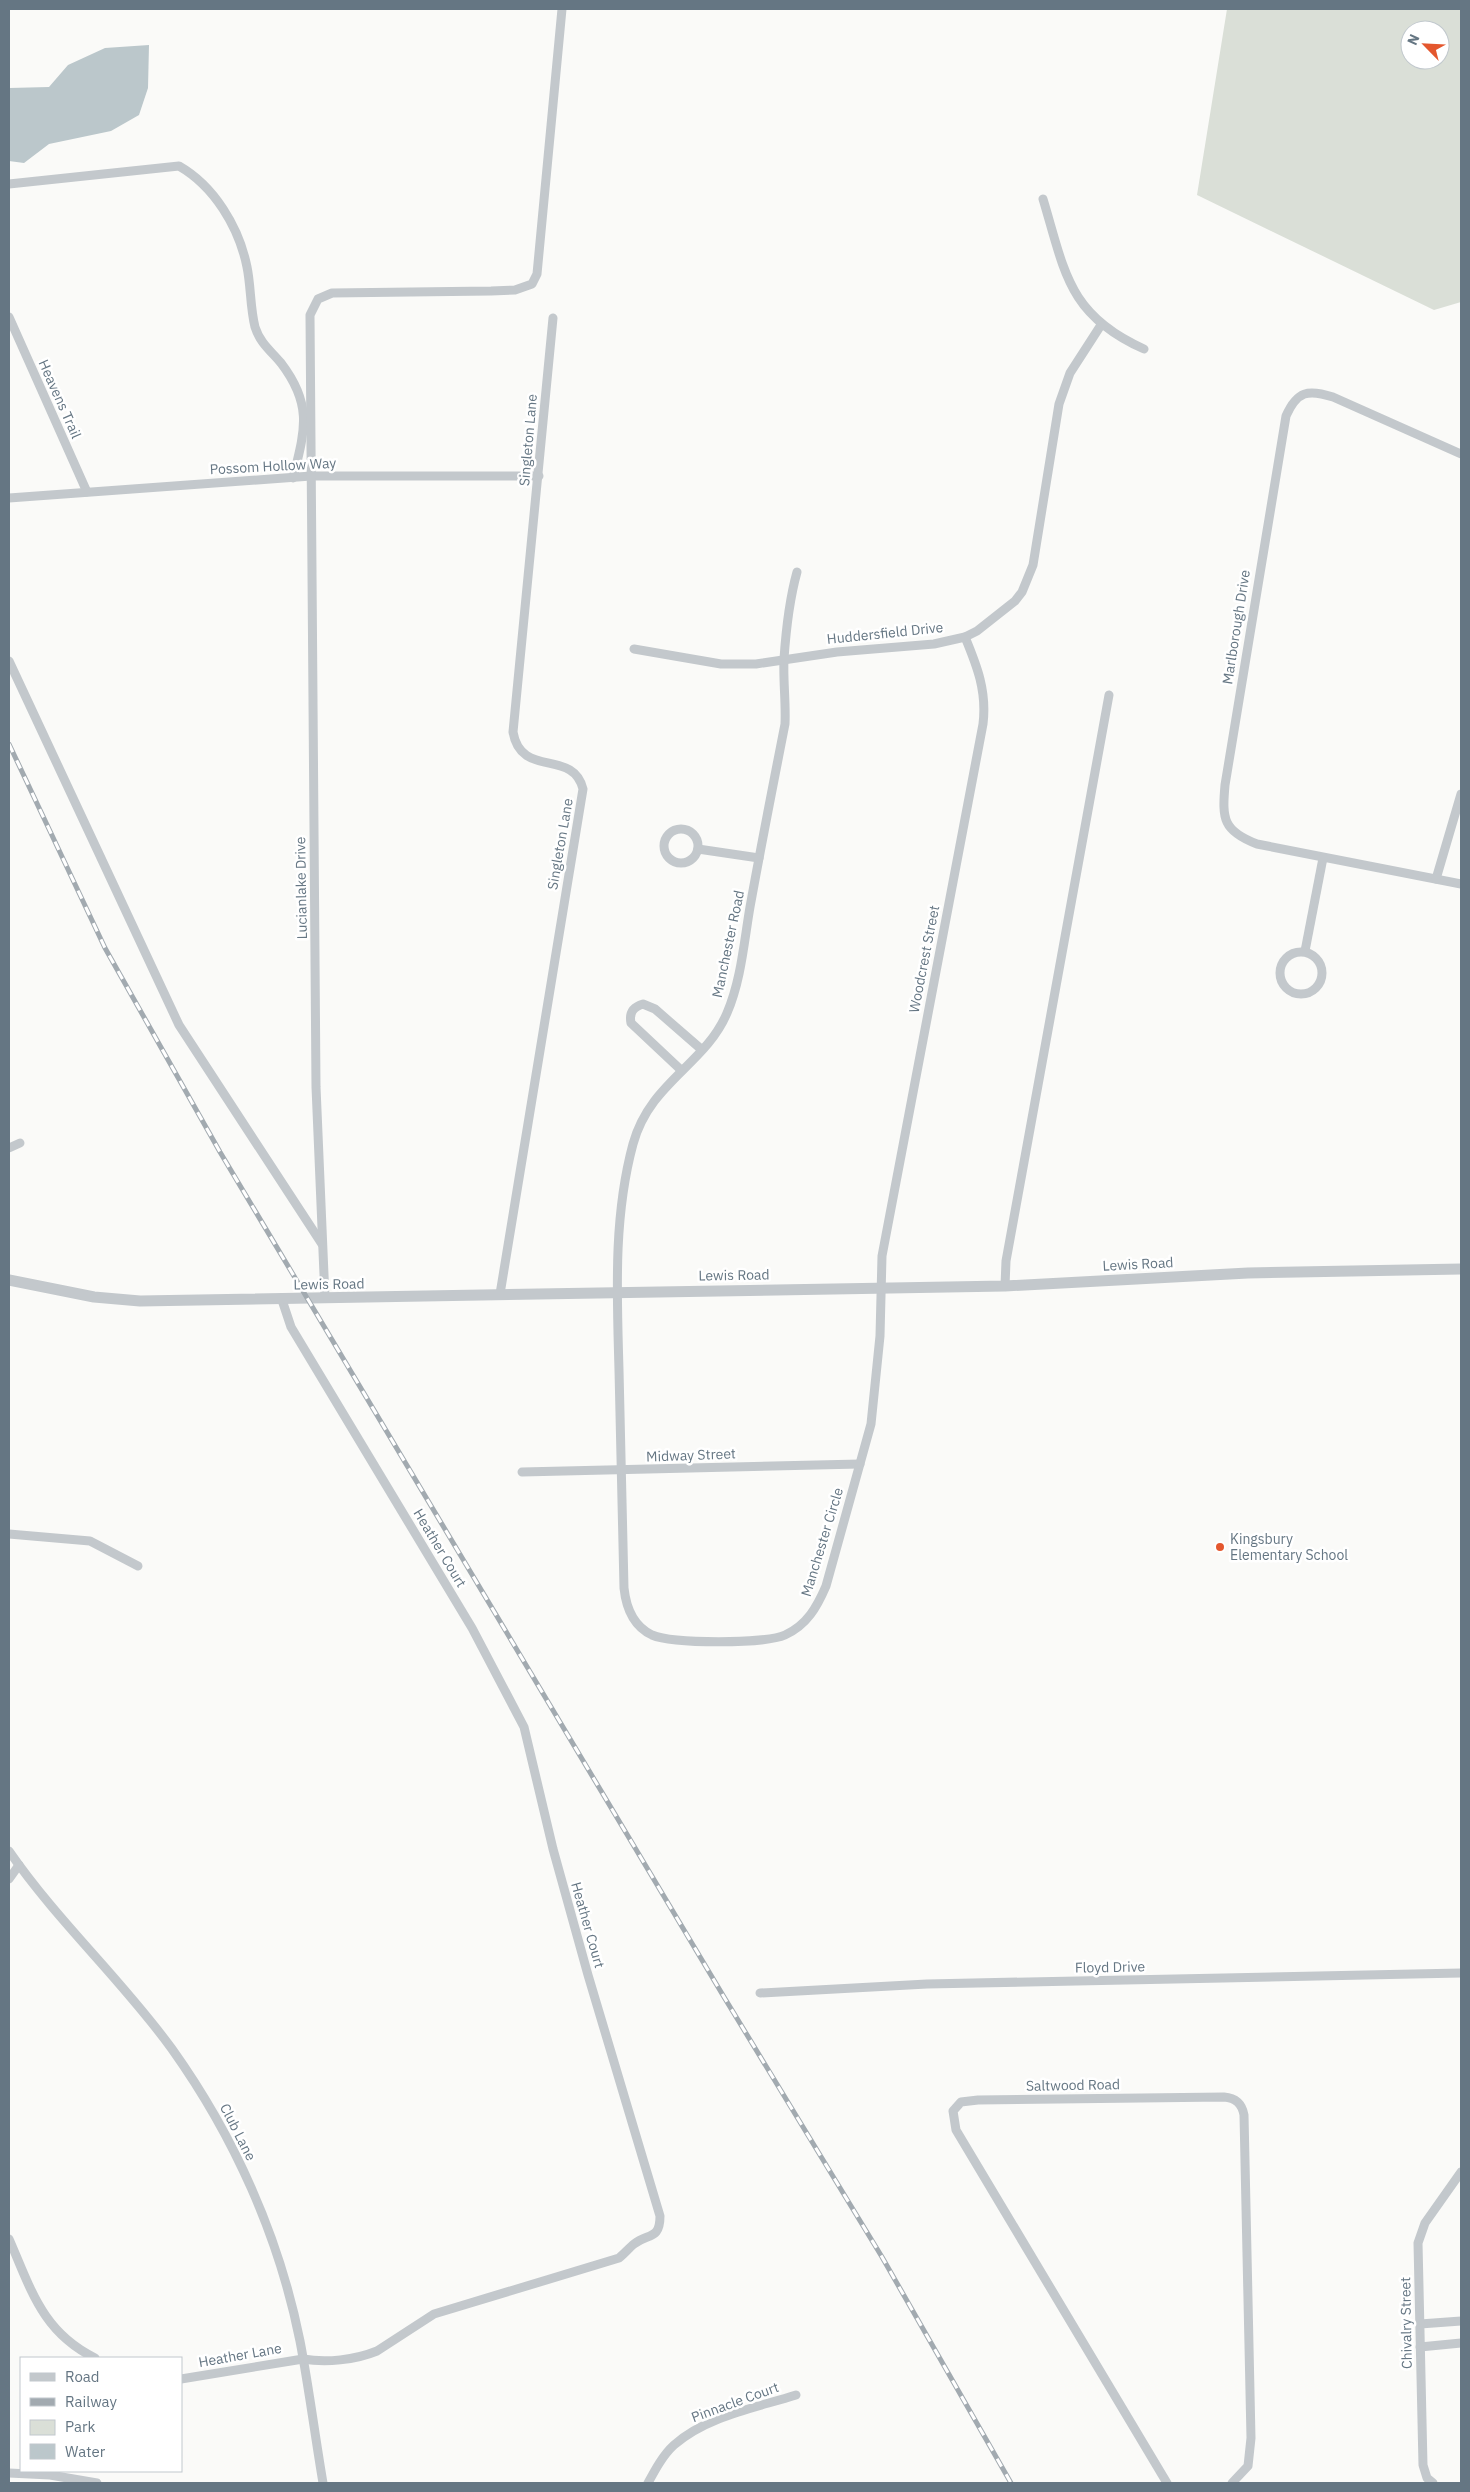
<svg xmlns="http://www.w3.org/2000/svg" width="1470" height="2492" font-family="'IBM Plex Sans',sans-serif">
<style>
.green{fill:#dadfd7;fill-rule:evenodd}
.water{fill:#bbc7cb}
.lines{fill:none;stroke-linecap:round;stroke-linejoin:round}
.minor{stroke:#c3c8cc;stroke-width:9}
.tertiary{stroke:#c3c8cc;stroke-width:11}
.rail-casing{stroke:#a2aab0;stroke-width:5}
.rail{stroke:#fff;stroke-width:3;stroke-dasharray:9;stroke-linecap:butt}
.poi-dot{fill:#e4572e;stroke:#fff;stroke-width:2}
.labels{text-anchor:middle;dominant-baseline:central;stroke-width:5;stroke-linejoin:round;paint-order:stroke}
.street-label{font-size:14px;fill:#657683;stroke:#fff}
.poi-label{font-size:14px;fill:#657683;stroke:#fff;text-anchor:start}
</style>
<rect width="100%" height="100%" fill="#fafaf8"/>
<path class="green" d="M1227 9H1461V302L1434 310 1197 195ZM1410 30H1440V60H1410Z"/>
<polygon class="water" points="149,45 148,88 139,115 111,131 49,144 24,163 9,161 9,88 49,87 68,65 105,48"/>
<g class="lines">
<g class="minor">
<path d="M9 184 179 166C214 186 239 227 247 267 251 286 250 307 255 327 260 343 271 351 281 363 313 405 305 430 293 478"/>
<path d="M1043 199C1065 272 1068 315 1144 349"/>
<polyline points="9,317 87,492"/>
<path d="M1461 454 1333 397C1308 389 1297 391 1286 416L1225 785C1222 819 1223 831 1257 844L1461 884"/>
<polyline points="9,498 311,476 539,476"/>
<path d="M797 572C789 601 786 629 784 659 783 681 786 702 785 724 773 785 761 846 750 907 744 942 741 981 727 1013 705 1065 650 1082 633 1144 613 1218 617 1295 619 1370 621 1442 622 1515 624 1588 626 1607 633 1626 652 1635 673 1644 765 1644 785 1635 807 1625 817 1607 826 1586L871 1424 880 1336 882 1256 983 724C987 691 977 666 965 637"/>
<polyline points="634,649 721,664 756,664 837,652 934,644 965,637 977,631 1015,601 1022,592 1033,565 1059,404 1070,373 1101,325"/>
<polyline points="9,661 179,1025 322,1244"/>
<circle cx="681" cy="846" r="17"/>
<polyline points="698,849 759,858"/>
<polyline points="1436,879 1461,794"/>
<polyline points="1305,951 1323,858"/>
<circle cx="1301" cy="973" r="21"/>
<path d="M681 1070 631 1023C629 1013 633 1007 643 1004L655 1009 701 1049"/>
<polyline points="9,1148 20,1143"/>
<polyline points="1005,1286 1006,1261 1109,695"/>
<path d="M500 1294 583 789C573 748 521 779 513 732L553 318"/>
<polyline points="325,1298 316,1087 310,315 318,299 332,293 491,291 515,290 532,284 537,274 562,9"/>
<polyline points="522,1472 860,1464"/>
<polyline points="9,1534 90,1541 138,1566"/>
<path d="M9 1851C58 1922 122 1980 172 2049 234 2136 279 2236 300 2341 309 2388 315 2436 323 2483"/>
<polyline points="9,1879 19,1865"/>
<polyline points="760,1993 927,1984 1461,1973"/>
<path d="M9 2239C31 2289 42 2332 95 2358"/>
<polyline points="1420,2324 1461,2321"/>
<polyline points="1420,2347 1461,2343"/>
<path d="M181 2379 303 2359C326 2363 355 2360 377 2351L434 2314 619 2258C624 2254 629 2248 634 2244 648 2233 660 2240 660 2216L588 1975 553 1849 524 1727 472 1628 291 1327 282 1300"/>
<polyline points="9,2473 50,2475 97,2483"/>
<path d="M648 2483C655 2470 663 2455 674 2445 707 2416 755 2408 796 2395"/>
<path d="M1167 2483 956 2130 953 2111 961 2102 978 2100 1224 2097C1236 2098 1242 2104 1244 2115L1251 2438 1248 2466 1232 2483"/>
<polyline points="1433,2483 1427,2478 1423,2465 1418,2243 1425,2223 1461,2172"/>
</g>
<polyline class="tertiary" points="9,1280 94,1297 140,1301 1005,1286 1248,1273 1461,1269"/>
<g class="rail-casing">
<polyline id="rail" points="9,744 105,948 220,1152 724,1997 882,2257 1011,2483"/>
</g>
<use href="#rail" class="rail"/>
</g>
<circle class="poi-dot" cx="1220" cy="1547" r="5"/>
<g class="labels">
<g class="street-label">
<text transform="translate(60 399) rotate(66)">Heavens Trail</text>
<text transform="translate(528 440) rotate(-85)">Singleton Lane</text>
<text transform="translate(273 466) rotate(-3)">Possom Hollow Way</text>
<text transform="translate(1236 627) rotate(-81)">Marlborough Drive</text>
<text transform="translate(885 633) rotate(-6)">Huddersfield Drive</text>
<text transform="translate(560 844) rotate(-80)">Singleton Lane</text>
<text transform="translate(301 888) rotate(-91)">Lucianlake Drive</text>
<text transform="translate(728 944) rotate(-78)">Manchester Road</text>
<text transform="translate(924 959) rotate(-79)">Woodcrest Street</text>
<text transform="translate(1138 1264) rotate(-3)">Lewis Road</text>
<text transform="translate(734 1275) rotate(-1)">Lewis Road</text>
<text transform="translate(329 1284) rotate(-1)">Lewis Road</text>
<text transform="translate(691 1455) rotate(-2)">Midway Street</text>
<text transform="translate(822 1542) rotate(-73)">Manchester Circle</text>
<text transform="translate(440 1548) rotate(59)">Heather Court</text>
<text transform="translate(588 1925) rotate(74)">Heather Court</text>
<text transform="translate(1110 1967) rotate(-1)">Floyd Drive</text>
<text transform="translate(1073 2085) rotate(-1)">Saltwood Road</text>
<text transform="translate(238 2132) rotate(63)">Club Lane</text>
<text transform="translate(1406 2323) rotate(-91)">Chivalry Street</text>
<text transform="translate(240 2355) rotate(-10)">Heather Lane</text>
<text transform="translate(735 2402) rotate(-20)">Pinnacle Court</text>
</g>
<g class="poi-label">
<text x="1230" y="1539">Kingsbury<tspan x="1230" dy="16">Elementary School</tspan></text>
</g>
</g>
<rect width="1470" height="2492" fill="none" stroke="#657683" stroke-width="20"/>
<rect x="20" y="2357" width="162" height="115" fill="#ffffff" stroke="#c1c8cd"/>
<rect x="30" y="2373" width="25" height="8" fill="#c3c8cc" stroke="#c1c8cd"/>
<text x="65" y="2382" font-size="15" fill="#657683">Road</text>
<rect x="30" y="2398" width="25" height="8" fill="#a2aab0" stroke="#c1c8cd"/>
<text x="65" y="2407" font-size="15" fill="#657683">Railway</text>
<rect x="30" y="2420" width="25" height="15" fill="#dadfd7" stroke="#c1c8cd"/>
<text x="65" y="2432" font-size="15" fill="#657683">Park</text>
<rect x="30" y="2444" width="25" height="15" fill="#bbc7cb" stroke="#c1c8cd"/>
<text x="65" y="2457" font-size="15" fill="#657683">Water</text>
<g transform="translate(1425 45) rotate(294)"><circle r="24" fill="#ffffff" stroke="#c1c8cd"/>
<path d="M0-4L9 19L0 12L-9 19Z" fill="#e4572e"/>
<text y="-8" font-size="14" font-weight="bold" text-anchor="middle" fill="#657683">N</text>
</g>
</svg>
